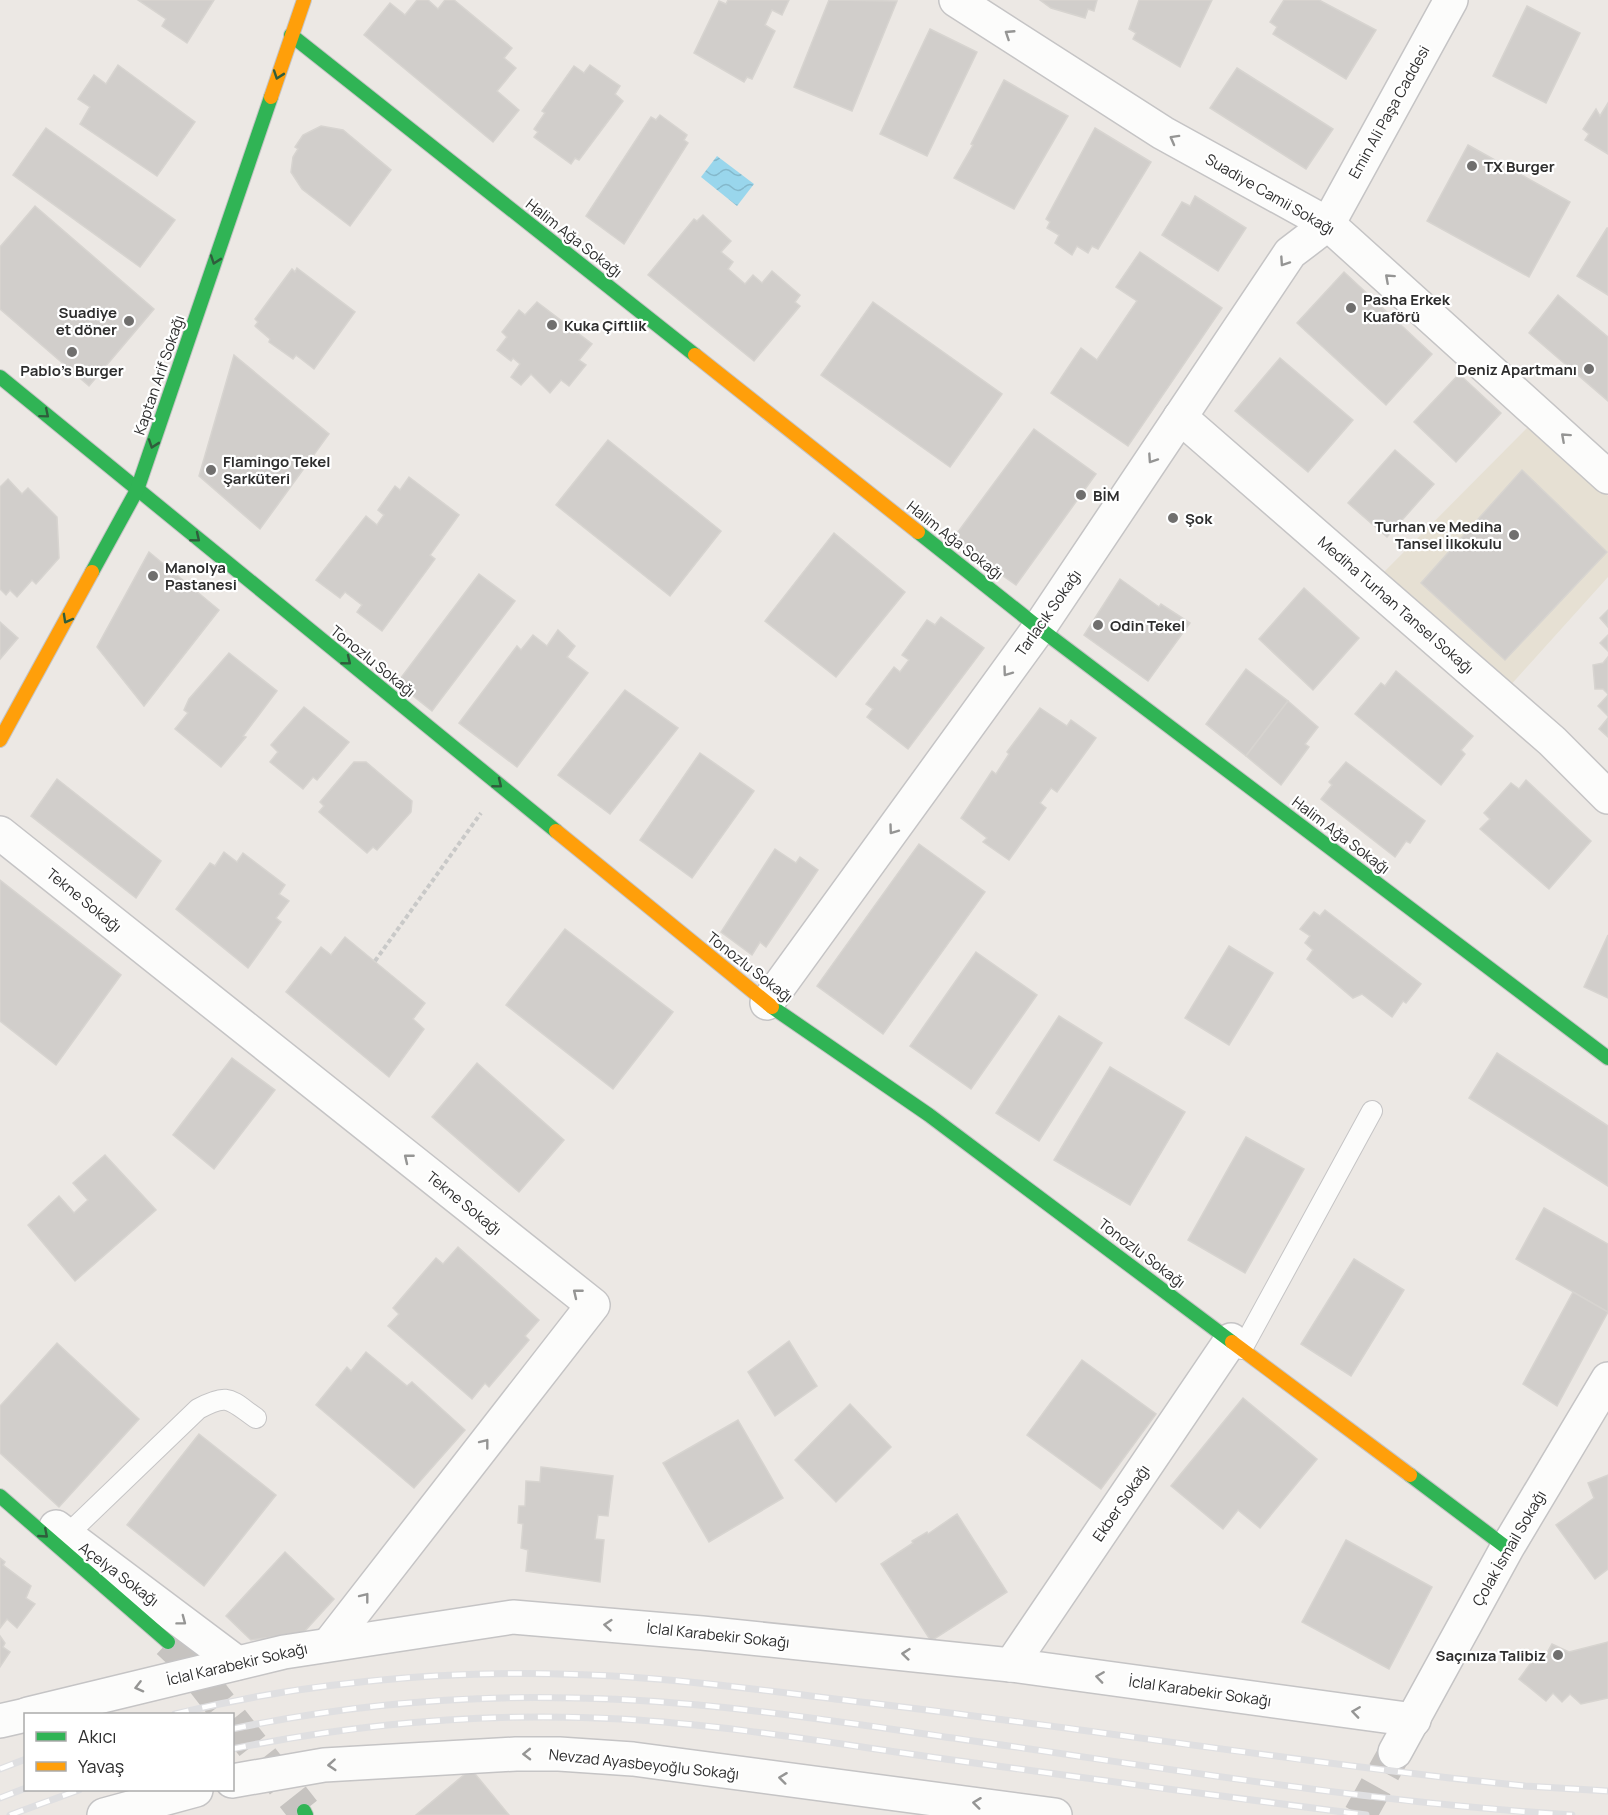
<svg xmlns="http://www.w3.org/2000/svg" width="1608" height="1815" font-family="Manrope,sans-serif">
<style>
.education{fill:#e6e0d3}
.water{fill:url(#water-waves)}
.building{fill:#d1cecb;stroke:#d7d4d0;stroke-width:1.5}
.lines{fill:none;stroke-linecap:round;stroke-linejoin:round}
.street-tunnel{stroke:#c6c3c0;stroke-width:33;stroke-dasharray:33 16;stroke-linecap:butt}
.secondary-tunnel{stroke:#c6c3c0;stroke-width:33;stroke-dasharray:33 16;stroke-linecap:butt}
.lane-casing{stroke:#c5c4c5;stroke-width:22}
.street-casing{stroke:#c5c4c5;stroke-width:36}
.fast-casing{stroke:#c5c4c5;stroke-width:16}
.slow-casing{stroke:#c5c4c5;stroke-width:16}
.path{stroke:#c9c9c8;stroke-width:4;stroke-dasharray:4.5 3;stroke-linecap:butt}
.lane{stroke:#fcfcfb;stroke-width:20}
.street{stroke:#fcfcfb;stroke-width:33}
.fast{stroke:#30b455;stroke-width:14}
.slow{stroke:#ff9f0a;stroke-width:14}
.rail-casing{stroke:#dfdfe1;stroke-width:7}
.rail{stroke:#fff;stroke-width:4.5;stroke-dasharray:14;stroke-linecap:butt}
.oneway{stroke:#959594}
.oneway2{stroke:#2f5d3c}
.poi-dot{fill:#706f6e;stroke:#fff;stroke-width:2}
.labels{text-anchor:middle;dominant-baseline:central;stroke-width:4.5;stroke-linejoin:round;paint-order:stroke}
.street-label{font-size:15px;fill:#2e2e2e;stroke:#fff}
.poi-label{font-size:15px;font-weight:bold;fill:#2e2e2e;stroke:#fff;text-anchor:start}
</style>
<defs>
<pattern id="water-waves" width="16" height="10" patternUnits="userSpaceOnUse" patternTransform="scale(1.5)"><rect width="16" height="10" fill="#99d6ec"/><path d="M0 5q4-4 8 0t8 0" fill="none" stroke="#84b8cb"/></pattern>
</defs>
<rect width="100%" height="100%" fill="#ece8e4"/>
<polygon class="education" points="1530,425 1608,496 1608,577 1508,688 1381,575"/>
<polygon class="water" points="717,156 754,184 737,206 701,177"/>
<g class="building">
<polygon points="138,0 214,0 187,43 162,26 166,19"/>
<polygon points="417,0 428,0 438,9 445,0 454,0 512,48 504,58 516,68 497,91 519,110 493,142 364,35 390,3 405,15"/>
<polygon points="728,0 789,0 782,15 772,10 765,25 775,31 752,79 747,77 744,82 694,53 719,1 726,4"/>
<polygon points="829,0 897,1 852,111 794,87"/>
<polygon points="1040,0 1097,0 1094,11 1088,9 1085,18 1051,8"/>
<polygon points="1139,0 1212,0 1180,67 1133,39 1136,33 1129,29"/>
<polygon points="1284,0 1319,0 1376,30 1346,79 1273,34 1277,27 1270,22"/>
<polygon points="1527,6 1580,33 1546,103 1493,76"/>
<polygon points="930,29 977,52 927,156 880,134"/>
<polygon points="118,65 195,122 157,176 80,124 90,107 78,99 94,75 106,84"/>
<polygon points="590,65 620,86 615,94 623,101 579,160 575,158 571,164 534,137 538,132 534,129 545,113 542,111 574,66 584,73"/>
<polygon points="1237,68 1333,129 1306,169 1210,108"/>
<polygon points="1004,80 1068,116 1014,209 954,178 973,145 971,144"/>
<polygon points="1608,103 1608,154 1585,140 1589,134 1583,129 1596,109 1600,116"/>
<polygon points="660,115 687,135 684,140 688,143 624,244 586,216 651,117 656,120"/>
<polygon points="321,126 343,130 391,170 350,226 302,189 291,172 293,157 298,149 295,147 303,135"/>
<polygon points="46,128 175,220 140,267 13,175"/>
<polygon points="1095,128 1151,162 1098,249 1092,246 1088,253 1077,246 1072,255 1055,243 1059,235 1047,228 1050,222 1046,219"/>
<polygon points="1468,145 1570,202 1529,277 1427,221"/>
<polygon points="1195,196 1246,228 1218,271 1162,235 1182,202 1190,206"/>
<polygon points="35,206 154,309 89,386 0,309 0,247"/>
<polygon points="703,215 731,241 721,252 733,262 728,269 745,284 753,275 762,283 772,271 800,295 795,302 800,306 754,361 648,275 694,219 697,221"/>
<polygon points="1607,228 1608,228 1608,295 1577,276"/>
<polygon points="1140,252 1222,308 1128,446 1051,393 1081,348 1097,360 1137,301 1116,287"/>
<polygon points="297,268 355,312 314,369 296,355 293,359 269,342 270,339 255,326 258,322 255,319 292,269 295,272"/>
<polygon points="1344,272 1432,354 1386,405 1297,323"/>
<polygon points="1558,295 1608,337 1608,401 1529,333"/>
<polygon points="537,302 592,344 579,360 586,365 569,386 561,380 550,393 531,374 521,385 511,377 520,364 513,358 511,361 497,350 507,337 502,332 519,310 525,315"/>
<polygon points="873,302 1002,394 950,467 821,375"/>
<polygon points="234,355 329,434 260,529 199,476"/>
<polygon points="1280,358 1353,420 1308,472 1235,411"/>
<polygon points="1459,374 1501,413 1456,462 1414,422"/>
<polygon points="1034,429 1096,474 1016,585 952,540"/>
<polygon points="608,440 721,531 670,596 556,505"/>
<polygon points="1395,450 1434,484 1387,537 1348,503"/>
<polygon points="1522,470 1607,552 1505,660 1421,583"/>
<polygon points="409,477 459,515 430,555 435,559 382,631 357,612 362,605 345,592 340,598 316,580 366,516 377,525 384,515 378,510 395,486 400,490"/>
<polygon points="8,479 22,494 28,488 57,517 59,558 36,584 32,580 17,597 10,590 6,595 0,589 0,487"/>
<polygon points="834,533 905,592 836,677 765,621"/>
<polygon points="149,552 219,610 144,706 97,647"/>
<polygon points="479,574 515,601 432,711 397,683"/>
<polygon points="1120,579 1159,607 1161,604 1190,623 1148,681 1084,635"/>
<polygon points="1304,588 1359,638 1313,690 1259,639"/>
<polygon points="1608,610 1608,627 1600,618"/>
<polygon points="941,617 984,648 908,749 867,717 873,709 866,704 894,667 900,672 909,660 902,655 927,620 935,625"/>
<polygon points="0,622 18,638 0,659"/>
<polygon points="558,630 575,646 567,657 588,673 517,767 459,723 517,646 521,650 533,635 547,646"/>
<polygon points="1608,635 1608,651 1600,643"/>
<polygon points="229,653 277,691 243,736 246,737 221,767 175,729 188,713 184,710 189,699"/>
<polygon points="1608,657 1608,694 1603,689 1595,689 1593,665 1603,663"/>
<polygon points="1246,669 1288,701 1246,756 1206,724"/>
<polygon points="1396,671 1473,736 1461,750 1465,754 1441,785 1355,714 1381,683 1385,686"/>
<polygon points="625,690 678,728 610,814 558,775"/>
<polygon points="1608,695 1608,716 1598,706"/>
<polygon points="1288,701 1318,727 1305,744 1309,747 1281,785 1246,756"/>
<polygon points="304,707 349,742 317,780 313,777 303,789 270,762 278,752 271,745"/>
<polygon points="1040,708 1067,726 1071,720 1096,738 1057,792 1051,788 1040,803 1046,808 1009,860 983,842 987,838 961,818 992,771 996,774 1009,754 1007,752"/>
<polygon points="1608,718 1608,737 1599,729"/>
<polygon points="700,753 754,791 692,878 640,840"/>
<polygon points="354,762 366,762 412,801 411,812 377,850 373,847 367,853 319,812 324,806 320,802"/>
<polygon points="1346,762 1425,821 1410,843 1406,841 1395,857 1321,799 1332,785 1329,782"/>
<polygon points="57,779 161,861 136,898 31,816"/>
<polygon points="1526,780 1591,841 1549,889 1480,829 1490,819 1484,813 1511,783 1519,789"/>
<polygon points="919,844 985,892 883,1034 817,986"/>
<polygon points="775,849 796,863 800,857 818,870 766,947 760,942 752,955 721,932"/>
<polygon points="224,852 237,862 243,853 285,885 279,894 289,901 276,918 281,922 248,968 176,909 210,863 215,866"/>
<polygon points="0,880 121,975 56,1065 0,1021"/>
<polygon points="1325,910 1421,984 1406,1003 1403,1001 1392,1017 1362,994 1353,998 1307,959 1313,950 1305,943 1310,936 1300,929 1314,912 1320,916"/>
<polygon points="565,929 673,1012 613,1089 506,1005"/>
<polygon points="1608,935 1608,998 1584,987"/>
<polygon points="345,937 425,1003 413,1019 424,1029 389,1077 286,992 321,947 331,955"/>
<polygon points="1229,946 1273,973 1229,1045 1185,1018"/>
<polygon points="976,952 1037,995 971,1089 910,1046"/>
<polygon points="1059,1016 1102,1043 1039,1141 996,1113"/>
<polygon points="1497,1053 1608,1126 1608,1186 1469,1098"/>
<polygon points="232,1058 275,1090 214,1169 173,1135"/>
<polygon points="477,1063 564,1140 519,1192 432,1117"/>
<polygon points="1110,1067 1185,1112 1130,1205 1054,1160"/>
<polygon points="1246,1137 1304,1169 1245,1273 1188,1240"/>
<polygon points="105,1155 156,1210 75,1281 28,1225 59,1196 74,1213 88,1200 73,1183"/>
<polygon points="1544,1208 1608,1244 1608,1312 1516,1259"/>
<polygon points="458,1247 539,1320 525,1336 529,1340 489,1387 485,1383 472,1399 388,1326 399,1314 393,1308 436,1258 443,1264"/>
<polygon points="1354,1259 1404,1290 1351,1376 1301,1344"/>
<polygon points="1573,1292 1608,1312 1557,1406 1523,1384"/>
<polygon points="789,1341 817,1386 775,1416 748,1372"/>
<polygon points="57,1343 139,1419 59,1507 0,1453 0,1406"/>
<polygon points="366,1352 407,1386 412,1382 465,1430 414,1488 316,1405 347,1367 351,1371"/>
<polygon points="1082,1360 1156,1414 1101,1489 1027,1435"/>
<polygon points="1243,1398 1317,1459 1260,1528 1238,1510 1223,1529 1171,1486"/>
<polygon points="850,1404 891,1447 836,1502 795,1460"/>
<polygon points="738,1420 783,1498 709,1542 663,1463"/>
<polygon points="199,1434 276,1495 204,1586 127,1525"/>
<polygon points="541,1467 613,1476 608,1516 598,1515 595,1539 604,1540 600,1582 526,1571 528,1550 521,1548 523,1524 518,1523 519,1506 525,1506 526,1481 540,1482"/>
<polygon points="1608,1475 1608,1569 1595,1579 1556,1525 1594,1498 1588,1483"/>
<polygon points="957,1514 1007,1592 931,1641 881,1564 913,1543 912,1541 927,1532 928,1534"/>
<polygon points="1346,1540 1432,1587 1389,1669 1302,1622"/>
<polygon points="285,1552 334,1599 303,1633 251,1640 226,1616"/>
<polygon points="0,1558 5,1562 3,1565 31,1586 26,1598 35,1604 17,1628 7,1619 0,1628"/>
<polygon points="0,1636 5,1643 3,1647 10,1652 0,1667"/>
<polygon points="1608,1642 1608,1698 1581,1704 1570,1694 1562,1702 1553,1693 1546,1701 1519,1679 1537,1655 1544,1658 1552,1644 1569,1652"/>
<polygon points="471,1769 509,1815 416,1815"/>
</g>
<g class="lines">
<polyline class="street-tunnel" points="1360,1815 1395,1752"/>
<g class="secondary-tunnel">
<polyline points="168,1642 182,1655 228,1714"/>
<polyline points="232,1720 304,1811"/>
</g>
<g class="lane-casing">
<g id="lane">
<polyline points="1242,1349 1372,1111"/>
<path d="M67 1535 198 1409C229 1392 230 1400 256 1418"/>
</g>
</g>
<g class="street-casing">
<g id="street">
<polyline points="956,0 1163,133 1328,224 1608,477"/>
<polyline points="1180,417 1552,741 1608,797"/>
<polyline points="0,833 593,1305 330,1643"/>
<polyline points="767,1003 1039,628 1290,253 1328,224 1451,0"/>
<polyline points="56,1527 237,1663"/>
<polyline points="1011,1665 1231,1340"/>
<polyline points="28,1714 284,1652 513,1617 702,1633 1011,1665 1414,1720"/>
<polyline points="0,1721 26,1715"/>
<polyline points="1395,1752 1507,1548 1608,1379"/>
<polyline points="232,1781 324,1765 516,1754 559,1754 633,1759 1055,1815"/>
<polyline points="104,1815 196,1790"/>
</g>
</g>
<g class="fast-casing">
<g id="fast">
<polyline points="291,35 695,355"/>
<polyline points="0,377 556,831"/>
<polyline points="918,532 1039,628 1608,1058"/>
<polyline points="92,572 137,490 271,97"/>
<polyline points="772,1007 929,1115 1232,1342"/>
<polyline points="1410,1475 1507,1548"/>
<polyline points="0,1496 168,1642"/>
<polyline points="304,1811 306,1815"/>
</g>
</g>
<g class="slow-casing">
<g id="slow">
<polyline points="271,97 304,0"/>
<polyline points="695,355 918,532"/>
<polyline points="0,740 92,572"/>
<polyline points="556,831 772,1007"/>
<polyline points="1232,1342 1410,1475"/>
</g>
</g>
<polyline class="path" points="375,961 481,813"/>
<use href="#lane" class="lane"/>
<use href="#street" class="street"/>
<use href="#fast" class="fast"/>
<use href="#slow" class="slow"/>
<g class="rail-casing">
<g id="rail">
<path d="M175 1714C322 1678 479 1667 630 1677 707 1682 784 1693 861 1702 1057 1725 1253 1755 1450 1778L1525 1786 1608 1791"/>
<path d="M232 1729C346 1705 460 1695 576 1698 702 1700 828 1720 953 1738 1159 1767 1365 1802 1572 1815"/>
<path d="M232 1749C360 1723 491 1712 621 1719 729 1725 837 1744 945 1759 1085 1778 1226 1797 1366 1815"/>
<polyline points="0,1769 26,1759"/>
<polyline points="0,1798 26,1788"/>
<polyline points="10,1815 79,1790"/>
</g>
</g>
<use href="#rail" class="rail"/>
</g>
<defs><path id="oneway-chevron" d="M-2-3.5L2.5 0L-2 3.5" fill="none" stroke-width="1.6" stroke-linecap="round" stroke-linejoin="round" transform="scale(1.5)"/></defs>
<g class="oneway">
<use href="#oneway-chevron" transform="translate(1009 34) rotate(-147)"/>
<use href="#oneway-chevron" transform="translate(1174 139) rotate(-151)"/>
<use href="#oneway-chevron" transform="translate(1284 262) rotate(124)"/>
<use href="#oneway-chevron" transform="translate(1389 278) rotate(-138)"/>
<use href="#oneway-chevron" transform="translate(1565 437) rotate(-138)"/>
<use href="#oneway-chevron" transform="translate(1152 459) rotate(124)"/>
<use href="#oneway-chevron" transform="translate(1007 672) rotate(126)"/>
<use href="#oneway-chevron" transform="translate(893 830) rotate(126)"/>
<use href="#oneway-chevron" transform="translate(408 1158) rotate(-141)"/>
<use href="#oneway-chevron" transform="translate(577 1293) rotate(-141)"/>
<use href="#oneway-chevron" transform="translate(485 1443) rotate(-52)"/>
<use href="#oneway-chevron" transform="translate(365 1597) rotate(-52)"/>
<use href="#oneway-chevron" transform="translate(182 1621) rotate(37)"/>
<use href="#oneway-chevron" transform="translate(608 1625) rotate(-175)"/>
<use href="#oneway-chevron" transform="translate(906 1654) rotate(-174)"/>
<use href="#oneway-chevron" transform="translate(1100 1677) rotate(-172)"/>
<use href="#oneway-chevron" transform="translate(139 1687) rotate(166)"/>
<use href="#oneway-chevron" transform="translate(1356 1712) rotate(-172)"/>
<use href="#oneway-chevron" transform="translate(527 1754) rotate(179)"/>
<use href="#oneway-chevron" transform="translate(332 1765) rotate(176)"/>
<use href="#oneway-chevron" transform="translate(783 1778) rotate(-173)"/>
<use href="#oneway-chevron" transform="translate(977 1803) rotate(-173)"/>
</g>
<g class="oneway2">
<use href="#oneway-chevron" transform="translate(278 75) rotate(109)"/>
<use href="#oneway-chevron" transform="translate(215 260) rotate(109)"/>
<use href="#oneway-chevron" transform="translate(45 414) rotate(40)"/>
<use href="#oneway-chevron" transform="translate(153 444) rotate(109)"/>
<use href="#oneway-chevron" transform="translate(196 538) rotate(39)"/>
<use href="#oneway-chevron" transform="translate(67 619) rotate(119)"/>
<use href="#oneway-chevron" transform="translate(347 661) rotate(39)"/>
<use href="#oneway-chevron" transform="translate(498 784) rotate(39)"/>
<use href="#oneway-chevron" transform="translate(44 1534) rotate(41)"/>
</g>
<g class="poi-dot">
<circle cx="1472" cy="166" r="6"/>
<circle cx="1351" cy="308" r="6"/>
<circle cx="129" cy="321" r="6"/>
<circle cx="552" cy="325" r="6"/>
<circle cx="72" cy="352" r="6"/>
<circle cx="1589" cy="369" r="6"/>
<circle cx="211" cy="470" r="6"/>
<circle cx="1081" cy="495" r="6"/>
<circle cx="1173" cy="518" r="6"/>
<circle cx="1514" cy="535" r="6"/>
<circle cx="153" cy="576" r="6"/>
<circle cx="1098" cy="625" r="6"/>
<circle cx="1558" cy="1655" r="6"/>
</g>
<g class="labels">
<g class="street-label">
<text transform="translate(1389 112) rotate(-61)">Emin Ali Paşa Caddesi</text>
<text transform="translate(1270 194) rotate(30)">Suadiye Camii Sokağı</text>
<text transform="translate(574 238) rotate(38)">Halim Ağa Sokağı</text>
<text transform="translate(159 375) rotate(-71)">Kaptan Arif Sokağı</text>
<text transform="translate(955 540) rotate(38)">Halim Ağa Sokağı</text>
<text transform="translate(1396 605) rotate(41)">Mediha Turhan Tansel Sokağı</text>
<text transform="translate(1048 613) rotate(-55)">Tarlacık Sokağı</text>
<text transform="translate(373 661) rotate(39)">Tonozlu Sokağı</text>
<text transform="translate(1341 835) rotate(37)">Halim Ağa Sokağı</text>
<text transform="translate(84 900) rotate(39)">Tekne Sokağı</text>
<text transform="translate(750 967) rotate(38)">Tonozlu Sokağı</text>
<text transform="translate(464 1203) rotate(39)">Tekne Sokağı</text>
<text transform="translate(1142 1253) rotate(37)">Tonozlu Sokağı</text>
<text transform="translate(1121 1503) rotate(-56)">Ekber Sokağı</text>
<text transform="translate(1509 1548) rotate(-60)">Çolak İsmail Sokağı</text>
<text transform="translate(119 1574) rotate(37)">Açelya Sokağı</text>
<text transform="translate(718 1635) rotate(6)">İclal Karabekir Sokağı</text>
<text transform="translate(237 1664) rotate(-13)">İclal Karabekir Sokağı</text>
<text transform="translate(1200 1691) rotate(8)">İclal Karabekir Sokağı</text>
<text transform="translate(644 1764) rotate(6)">Nevzad Ayasbeyoğlu Sokağı</text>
</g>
<g class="poi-label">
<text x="1484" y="166">TX Burger</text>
<text x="1363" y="299">Pasha Erkek<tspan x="1363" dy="17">Kuaförü</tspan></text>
<text x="117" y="312" text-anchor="end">Suadiye<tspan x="117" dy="17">et döner</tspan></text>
<text x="564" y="325">Kuka Çiftlik</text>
<text x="1577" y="369" text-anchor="end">Deniz Apartmanı</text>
<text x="72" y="370" text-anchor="middle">Pablo's Burger</text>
<text x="223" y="461">Flamingo Tekel<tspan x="223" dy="17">Şarküteri</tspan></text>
<text x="1093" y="495">BİM</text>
<text x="1185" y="518">Şok</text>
<text x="1502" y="526" text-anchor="end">Turhan ve Mediha<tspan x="1502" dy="17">Tansel İlkokulu</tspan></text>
<text x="165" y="567">Manolya<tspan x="165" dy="17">Pastanesi</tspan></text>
<text x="1110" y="625">Odin Tekel</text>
<text x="1546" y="1655" text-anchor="end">Saçınıza Talibiz</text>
</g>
</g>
<rect x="24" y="1713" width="210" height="78" fill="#ffffff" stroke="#ababab" stroke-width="1.5"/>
<rect x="36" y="1732" width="30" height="9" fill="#30b455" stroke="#ababab" stroke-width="1.5"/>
<text x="78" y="1743" font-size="18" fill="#2e2e2e">Akıcı</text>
<rect x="36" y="1762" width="30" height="9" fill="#ff9f0a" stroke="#ababab" stroke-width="1.5"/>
<text x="78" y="1773" font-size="18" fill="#2e2e2e">Yavaş</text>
</svg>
